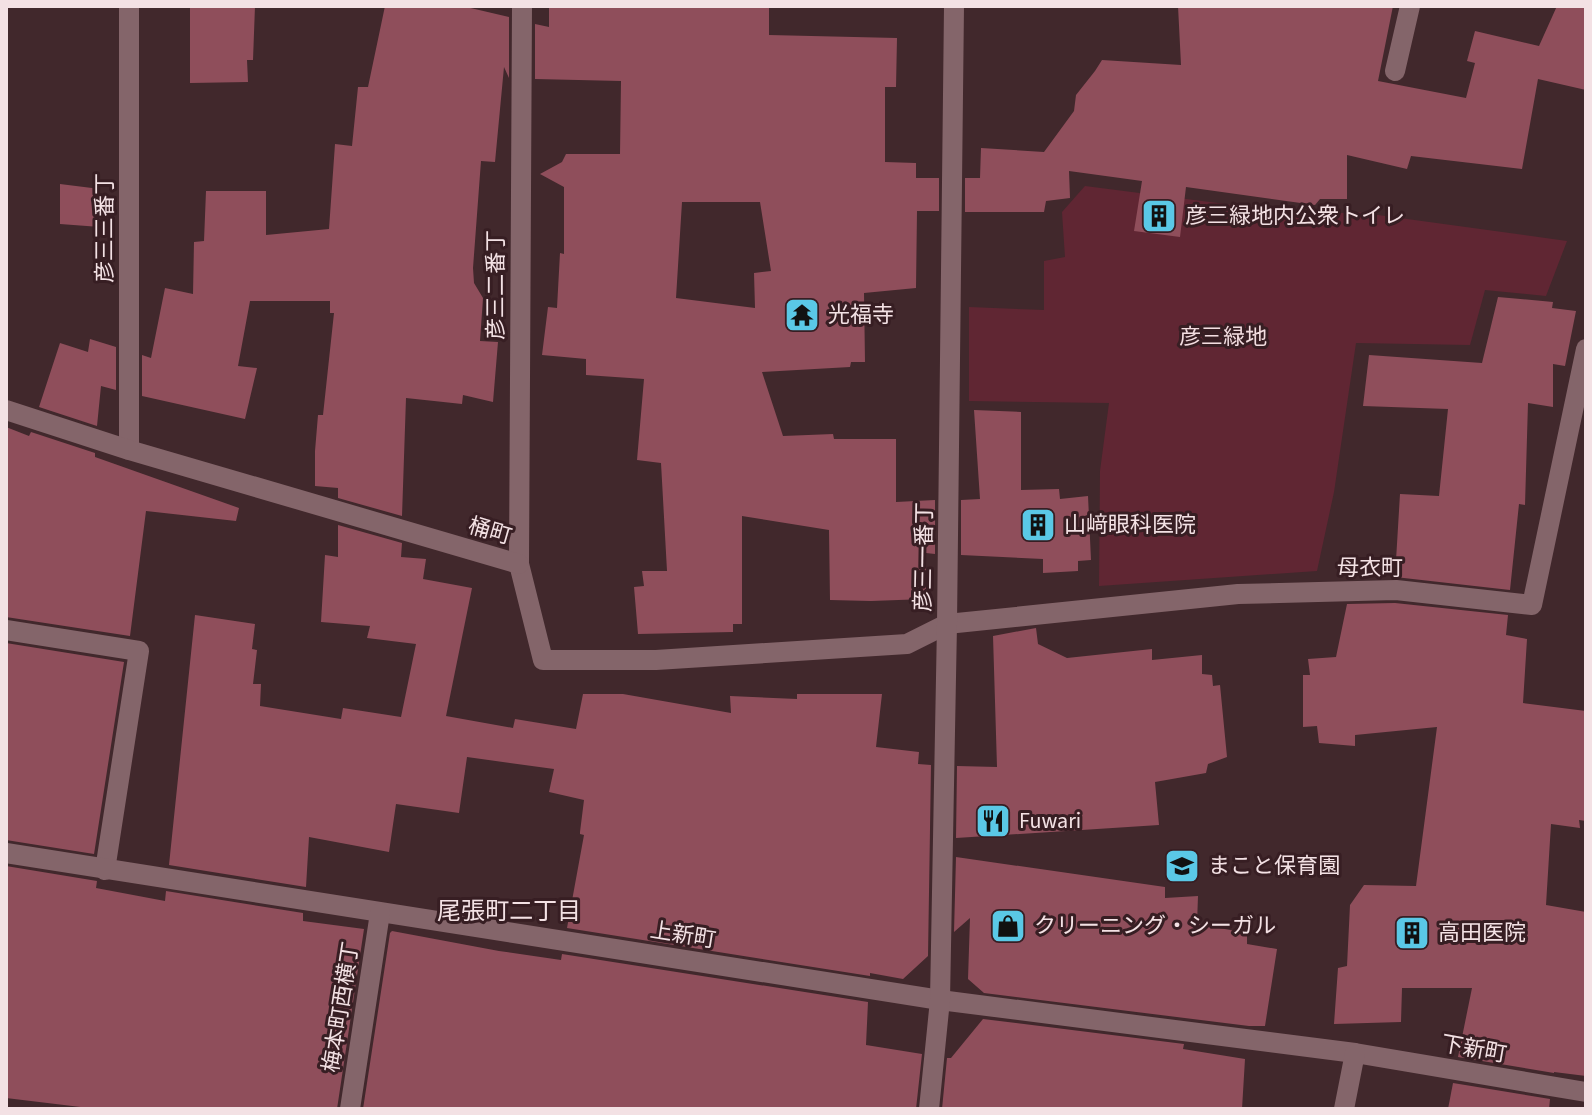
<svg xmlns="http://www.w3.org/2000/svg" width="1592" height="1115" font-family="'Source Sans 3','Noto Sans JP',sans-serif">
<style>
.green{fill:#602633}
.building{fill:#8f4e5b;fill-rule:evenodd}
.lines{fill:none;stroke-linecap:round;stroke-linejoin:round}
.minor{stroke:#84656a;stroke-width:20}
.labels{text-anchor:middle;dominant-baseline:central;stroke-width:6;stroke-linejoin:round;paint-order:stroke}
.poi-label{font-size:22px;fill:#f3e1e4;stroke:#371e23;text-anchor:start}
.street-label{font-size:22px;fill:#f3e1e4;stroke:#371e23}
.park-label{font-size:22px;fill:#f3dde0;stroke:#371e23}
.neighbourhood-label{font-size:24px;fill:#f3e1e4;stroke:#371e23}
</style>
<rect width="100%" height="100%" fill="#41282c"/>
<polygon class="green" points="1085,186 1311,215 1356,212 1567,241 1546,296 1485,290 1470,345 1356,343 1334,492 1317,571 1099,586 1100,471 1109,403 969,401 969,307 1044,310 1044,261 1065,257 1062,212"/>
<g class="building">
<polygon points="255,6 253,60 247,60 248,82 190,83 190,7"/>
<polygon points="385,6 462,6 509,17 509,78 504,67 495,162 481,161 473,268 474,283 483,298 480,341 498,342 493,402 463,395 462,404 406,398 402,516 338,498 338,488 315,486 315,451 318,415 323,415 334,313 330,313 330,301 250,301 238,366 257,368 245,419 142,396 142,355 151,358 165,288 193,294 194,242 204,241 206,191 266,191 266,235 329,229 335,144 352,146 358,87 368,87"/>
<path d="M549 6H769V35L897 38 896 87H885V162L916 163V178H939V211H917L916 288 864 293 865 362H851L850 367 762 372 783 436 833 434 834 439H896V502L935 500V554L926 553V599L871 601 830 600 829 530 742 516V624H733V632L638 634 634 587 644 586 642 571H667L661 463 637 460 644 379 586 375V359L542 355 548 307 557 308 560 253 564 254V187L540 174 562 162 566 154H620L621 81 535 79V24L549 27ZM682 202H760L771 271 754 273 755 308 676 298Z"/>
<polygon points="1178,6 1393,6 1378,81 1466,98 1475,63 1467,61 1475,31 1539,46 1557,6 1586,6 1586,90 1538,79 1522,169 1411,156 1407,169 1347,155 1347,199 1320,199 1315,205 1186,187 1180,237 1134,231 1142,181 1069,171 1070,198 1046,201 1044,212 965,212 965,178 980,178 981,148 1044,152 1074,111 1076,95 1095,71 1102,60 1181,65"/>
<polygon points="60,184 100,189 100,227 60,224"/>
<polygon points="1498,297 1553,302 1552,308 1576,311 1565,366 1553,364 1553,407 1528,403 1525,505 1519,504 1510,590 1395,577 1400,494 1439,496 1448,409 1363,406 1369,355 1482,363"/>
<polygon points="90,339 116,347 116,390 101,386 97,426 39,407 60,343 88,352"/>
<polygon points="974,410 1021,412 1021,490 1059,489 1060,499 1088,496 1091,560 1078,561 1078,571 1043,573 1043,559 961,555 961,500 980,499"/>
<polygon points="6,427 29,436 31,432 95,453 95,457 239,508 236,521 146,511 130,636 6,617"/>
<polygon points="338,525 402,543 401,557 426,559 423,579 472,588 446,716 513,728 515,719 576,729 583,694 623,694 731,713 730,696 797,699 797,694 882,694 876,747 919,752 918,764 931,765 928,956 903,979 870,973 870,976 567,928 584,835 580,834 580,832 584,800 549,792 554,769 467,757 459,813 396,804 389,852 309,837 306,887 169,865 195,615 255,624 252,649 257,650 253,684 261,684 260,706 341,719 343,708 401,717 416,644 367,638 370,626 321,622 325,555 338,557"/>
<polygon points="1395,603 1508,615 1506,635 1527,639 1523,703 1586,711 1586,821 1579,820 1580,828 1551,824 1546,905 1586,912 1586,1076 1554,1072 1554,1073 1458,1057 1472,988 1402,988 1401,1022 1334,1024 1338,968 1347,966 1350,905 1364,885 1416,886 1437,727 1355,735 1355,746 1319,743 1317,726 1303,727 1303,675 1310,675 1308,659 1336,657 1347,604"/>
<polygon points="1036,628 1038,644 1067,658 1152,649 1152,660 1202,655 1202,674 1212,675 1213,686 1220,685 1227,757 1208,764 1206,773 1155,782 1159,825 956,838 957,766 997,767 993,636"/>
<polygon points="6,643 124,662 94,854 6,840"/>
<polygon points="956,857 1165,887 1165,898 1198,896 1197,924 1247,933 1247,944 1277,949 1265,1026 1249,1026 984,993 968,979 970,918 954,932"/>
<polygon points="6,866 97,881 96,888 165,901 166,891 303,913 303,921 364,929 337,1109 97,1109 6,1098"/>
<polygon points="392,931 499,951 561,960 562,954 868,1002 866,1045 922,1054 916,1109 363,1109 390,933"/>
<polygon points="983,1019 1184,1044 1183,1049 1245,1059 1242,1109 942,1109 947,1058 951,1058"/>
<polygon points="1453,1083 1550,1099 1549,1109 1448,1109"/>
</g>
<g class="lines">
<g class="minor">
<polyline points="129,6 129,450"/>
<polyline points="522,6 519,564 543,660 656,660 907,644 947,624 1238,594 1396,590 1532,605 1586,349"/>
<polyline points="1395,71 1410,6"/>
<polyline points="6,410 129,450 519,564"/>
<polyline points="6,630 139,651 105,870"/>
<polyline points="6,853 940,1000 1355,1053 1586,1092"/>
<polyline points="350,1109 380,913"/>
<polyline points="929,1109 940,1000 947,624 954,6"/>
<polyline points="1344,1109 1355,1053"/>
</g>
</g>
<defs>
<g id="building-square" transform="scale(1.8)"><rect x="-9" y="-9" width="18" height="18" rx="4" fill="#5ac8e6" stroke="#371e23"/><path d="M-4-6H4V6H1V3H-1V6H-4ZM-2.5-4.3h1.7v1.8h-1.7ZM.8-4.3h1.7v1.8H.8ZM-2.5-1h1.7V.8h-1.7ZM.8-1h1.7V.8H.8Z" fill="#111"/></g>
<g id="temple-square" transform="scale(1.8)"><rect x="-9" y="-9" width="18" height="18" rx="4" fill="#5ac8e6" stroke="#371e23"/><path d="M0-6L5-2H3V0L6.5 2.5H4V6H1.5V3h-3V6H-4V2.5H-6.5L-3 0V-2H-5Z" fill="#111"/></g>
<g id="restaurant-square" transform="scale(1.8)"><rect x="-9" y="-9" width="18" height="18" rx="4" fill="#5ac8e6" stroke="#371e23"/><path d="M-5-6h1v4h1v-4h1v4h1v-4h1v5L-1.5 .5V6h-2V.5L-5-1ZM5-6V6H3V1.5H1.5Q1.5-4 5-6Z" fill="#111"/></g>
<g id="school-square" transform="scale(1.8)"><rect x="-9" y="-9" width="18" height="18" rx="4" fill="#5ac8e6" stroke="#371e23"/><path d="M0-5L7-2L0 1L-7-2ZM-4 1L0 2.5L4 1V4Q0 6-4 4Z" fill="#111"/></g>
<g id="shop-square" transform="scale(1.8)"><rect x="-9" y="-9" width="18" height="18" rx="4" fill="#5ac8e6" stroke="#371e23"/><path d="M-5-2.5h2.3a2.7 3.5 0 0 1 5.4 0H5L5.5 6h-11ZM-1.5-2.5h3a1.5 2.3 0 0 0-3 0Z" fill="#111"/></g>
</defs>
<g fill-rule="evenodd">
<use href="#building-square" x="1159" y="216"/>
<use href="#temple-square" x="802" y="315"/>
<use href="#building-square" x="1038" y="525"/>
<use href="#restaurant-square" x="993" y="821"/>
<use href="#school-square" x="1182" y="866"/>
<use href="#shop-square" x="1008" y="926"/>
<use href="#building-square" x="1412" y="933"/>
</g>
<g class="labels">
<g class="poi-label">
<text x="1185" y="216">彦三緑地内公衆トイレ</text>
<text x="828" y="315">光福寺</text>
<text x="1064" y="525">山﨑眼科医院</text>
<text x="1019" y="821">Fuwari</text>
<text x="1208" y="866">まこと保育園</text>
<text x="1034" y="926">クリーニング・シーガル</text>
<text x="1438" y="933">高田医院</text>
</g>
<g class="street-label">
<text transform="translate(105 228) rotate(-90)">彦三三番丁</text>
<text transform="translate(496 285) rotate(-90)">彦三二番丁</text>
<text transform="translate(490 531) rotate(16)">桶町</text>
<text transform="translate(924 557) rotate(-89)">彦三一番丁</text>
<text x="1370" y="568">母衣町</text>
<text transform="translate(683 935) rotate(9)">上新町</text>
<text transform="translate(341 1007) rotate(-81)">梅本町西横丁</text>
<text transform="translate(1474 1049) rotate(10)">下新町</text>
</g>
<g class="park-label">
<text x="1223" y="337">彦三緑地</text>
</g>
<g class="neighbourhood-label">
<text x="509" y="911">尾張町二丁目</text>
</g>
</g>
<rect width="1592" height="1115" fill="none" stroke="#f3e1e4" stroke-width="16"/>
</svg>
